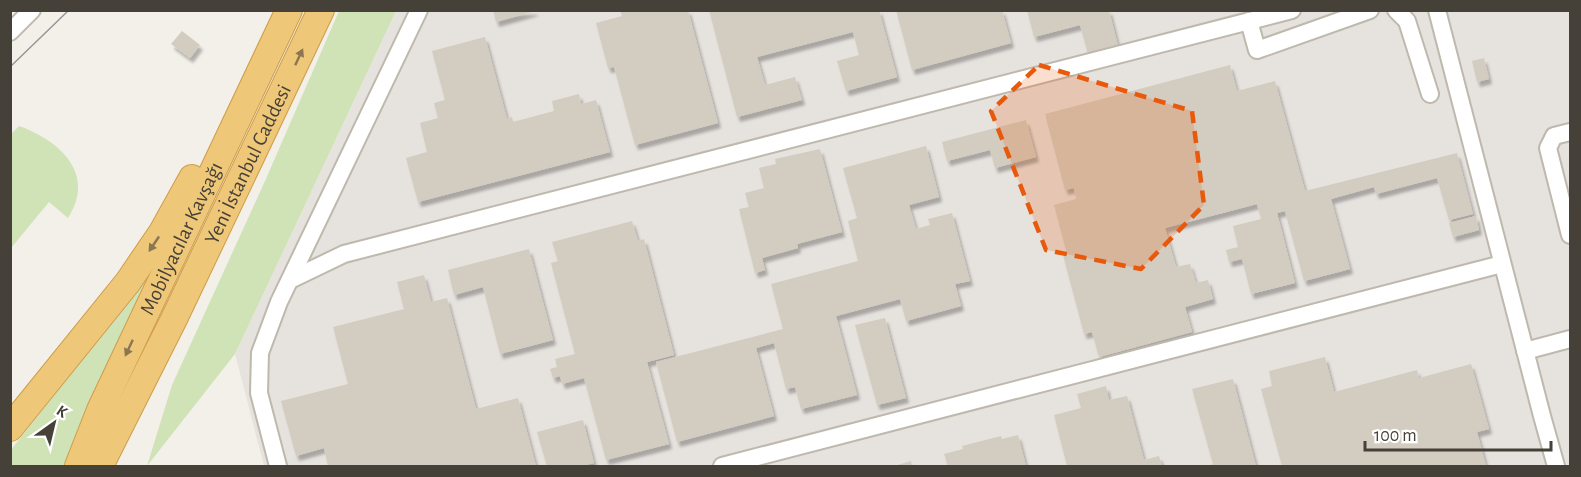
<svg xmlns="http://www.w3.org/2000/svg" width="1581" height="477" font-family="'Alegreya Sans',sans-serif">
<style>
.industrial{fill:#e6e2de}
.green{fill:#cfe3b7}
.building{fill:#d3ccc0;filter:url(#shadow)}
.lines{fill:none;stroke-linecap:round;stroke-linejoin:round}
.minor-casing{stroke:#beb8ad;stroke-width:20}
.highway-casing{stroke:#ce9c49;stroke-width:28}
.minor{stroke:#fff;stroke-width:16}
.highway{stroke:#efc778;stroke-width:26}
.tram{stroke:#979797;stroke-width:1.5}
.oneway{fill:#8a7752}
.marked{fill:#e8590c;fill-opacity:0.2;stroke:#e8590c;stroke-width:4.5;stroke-dasharray:12 8;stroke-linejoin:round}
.labels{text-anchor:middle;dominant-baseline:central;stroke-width:4.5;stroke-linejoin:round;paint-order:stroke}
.street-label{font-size:21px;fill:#464138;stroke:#fff}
</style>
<defs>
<filter id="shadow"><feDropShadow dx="3" dy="5" stdDeviation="1.5" flood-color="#0004"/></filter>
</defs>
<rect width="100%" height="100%" fill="#f3f0e9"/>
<polygon class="industrial" points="396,11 1570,11 1570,466 264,466 235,354"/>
<g class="green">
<polygon points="339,11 396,11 235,354 147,466 172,385 265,181"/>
<path d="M19 126C59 140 97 174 68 218L49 202 11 248V134Z"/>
<polygon points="178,228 72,445 64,466 11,466 10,451 109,326"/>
</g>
<g class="building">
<polygon points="493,10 535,10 535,11 496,22"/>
<polygon points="620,10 688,10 718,123 635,145 614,67 608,68 596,23 622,16"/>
<polygon points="709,10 879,10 897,77 846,91 837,61 859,55 853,32 757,57 765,85 795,77 802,100 737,117"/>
<polygon points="896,10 1002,10 1011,43 912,70"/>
<polygon points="1027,10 1109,10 1118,46 1088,54 1080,25 1034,37"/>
<polygon points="182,31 200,45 190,58 171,44"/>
<polygon points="485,37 507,119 512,117 513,122 554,111 552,101 579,94 581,104 596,100 610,152 418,202 406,158 427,152 420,123 438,118 434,103 445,100 432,51"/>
<polygon points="1484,58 1489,79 1477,82 1472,61"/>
<polygon points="1230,65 1237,91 1275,81 1305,191 1457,153 1473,214 1449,220 1437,178 1376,194 1374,187 1331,199 1350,269 1304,281 1285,211 1277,213 1295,283 1251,294 1242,259 1229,262 1226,250 1238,247 1233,226 1261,219 1257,204 1165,228 1176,267 1190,264 1196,283 1208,280 1213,299 1185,307 1192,332 1099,357 1092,332 1084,334 1063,255 1067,254 1054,205 1076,199 1074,188 1065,190 1045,114"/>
<polygon points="1026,120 1036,157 995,168 990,150 947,161 942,142"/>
<polygon points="926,146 939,197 909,205 916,229 930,225 928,219 952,213 970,281 955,284 961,306 906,321 900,299 836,316 857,395 801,409 795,387 786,389 774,343 756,348 774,416 677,442 656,362 783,329 771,284 858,261 848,221 857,218 843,168"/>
<polygon points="820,149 842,232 797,244 798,248 762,258 765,270 755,273 739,209 749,207 745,193 764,188 759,168 776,164 775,159"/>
<polygon points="1476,216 1479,230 1453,237 1449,223"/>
<polygon points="632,221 638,241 644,239 674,355 647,362 669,444 606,460 584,378 562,384 560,376 553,378 550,369 557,367 555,359 575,354 551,263 558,261 552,242"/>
<polygon points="529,249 553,340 500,354 483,287 454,295 448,270"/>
<polygon points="424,275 431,302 447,298 476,409 518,398 536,466 328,466 324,448 296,456 281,401 348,384 333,327 404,309 397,282"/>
<polygon points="885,318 906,398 877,405 855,325"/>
<polygon points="1325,357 1334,392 1417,370 1419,378 1471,364 1489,429 1477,432 1486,466 1282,466 1261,389 1272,386 1269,371"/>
<polygon points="1233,379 1256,466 1207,466 1213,464 1192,389"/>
<polygon points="1106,386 1109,400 1127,396 1144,460 1159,456 1162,466 1067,466 1054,415 1081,408 1077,394"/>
<polygon points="583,420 594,463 581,466 547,466 537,432"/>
<polygon points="1018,435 1026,466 948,466 944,454 963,449 962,446 1001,436 1002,439"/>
<polygon points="911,461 912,466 894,466"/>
</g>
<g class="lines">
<g class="minor-casing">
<g id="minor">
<polyline points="1396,10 1407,21 1430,94"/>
<polyline points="1437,10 1542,416 1556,466"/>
<polyline points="1249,21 1257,50 1370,10"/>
<polyline points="10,32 32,10"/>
<polyline points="1570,132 1554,136 1548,148 1570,235"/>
<polyline points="290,280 344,254 1292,10"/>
<polyline points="1525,351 1570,339"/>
<polyline points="278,466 259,393 260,353 279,302 419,10"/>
<polyline points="722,466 1502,264"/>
</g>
</g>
<g class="highway-casing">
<g id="highway">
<polyline points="10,428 128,282 162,232 192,178"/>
<path id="s1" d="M78 466 100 410 289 10"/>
<path id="s2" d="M100 466 174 319 321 10"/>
</g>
</g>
<use href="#minor" class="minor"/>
<use href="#highway" class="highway"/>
<polyline class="tram" points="10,67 69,10"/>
</g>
<defs><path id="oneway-solid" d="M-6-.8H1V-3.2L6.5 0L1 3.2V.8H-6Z" transform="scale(1.5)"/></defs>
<g class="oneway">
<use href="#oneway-solid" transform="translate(299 57) rotate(-65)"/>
<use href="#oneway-solid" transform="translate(154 244) rotate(124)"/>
<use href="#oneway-solid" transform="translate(129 348) rotate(115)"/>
</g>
<path class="marked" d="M1039 65 1192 111 1204 205 1141 269 1046 250 991 111Z"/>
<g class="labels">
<g class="street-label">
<text stroke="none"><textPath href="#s2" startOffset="336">Yeni İstanbul Caddesi</textPath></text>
<text stroke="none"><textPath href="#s1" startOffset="250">Mobilyacılar Kavşağı</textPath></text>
</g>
</g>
<rect width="1581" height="477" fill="none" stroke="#464138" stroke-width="24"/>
<g transform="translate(54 423) rotate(34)" stroke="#ffffff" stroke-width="4.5" paint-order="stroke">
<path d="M0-4.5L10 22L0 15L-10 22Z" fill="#464138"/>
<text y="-9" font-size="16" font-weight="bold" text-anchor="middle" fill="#464138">K</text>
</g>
<path d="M1365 441v9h186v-9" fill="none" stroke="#464138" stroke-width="3"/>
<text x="1374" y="441" font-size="18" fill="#464138" stroke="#ffffff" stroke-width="4.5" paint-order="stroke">100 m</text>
</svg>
